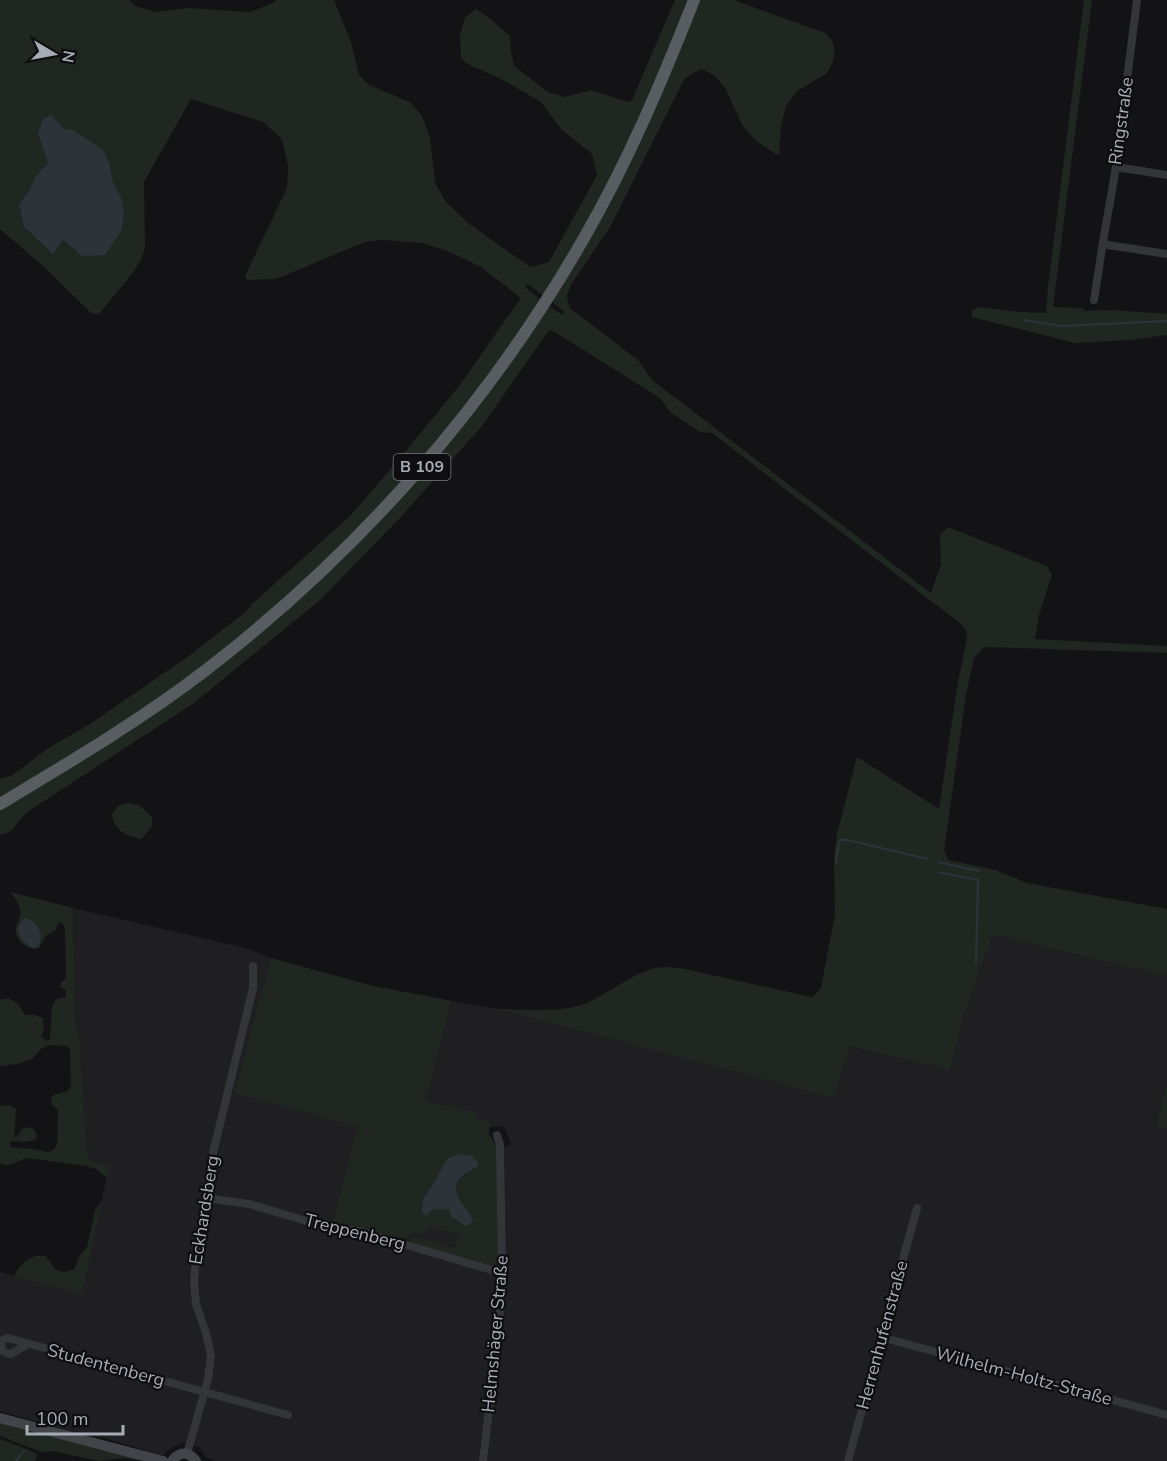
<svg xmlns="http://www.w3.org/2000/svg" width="1167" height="1461" font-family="'Nunito Sans',sans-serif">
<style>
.built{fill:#1f1f22}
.green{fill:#202720;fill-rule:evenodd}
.water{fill:#2c343a}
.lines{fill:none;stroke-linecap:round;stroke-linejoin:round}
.stream{stroke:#2c343a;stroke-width:2}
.minor{stroke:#343539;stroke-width:8}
.secondary{stroke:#434449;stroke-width:10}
.trunk{stroke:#595c61;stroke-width:12}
.labels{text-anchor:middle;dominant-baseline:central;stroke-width:4.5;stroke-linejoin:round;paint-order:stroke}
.shield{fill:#0e0e10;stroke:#787c83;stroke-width:1.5}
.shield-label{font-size:16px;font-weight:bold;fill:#a6abb4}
.street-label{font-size:18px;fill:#a6abb4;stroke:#0e0e10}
</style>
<rect width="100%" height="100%" fill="#131315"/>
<polygon class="built" points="73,908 245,948 271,958 373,986 497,1009 834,1098 848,1046 950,1070 963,1017 993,935 1167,976 1167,1082 1156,1126 1167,1130 1167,1461 487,1461 505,1292 504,1147 511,1144 504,1126 489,1127 489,1135 498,1148 499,1281 480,1461 216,1461 206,1457 199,1447 184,1443 173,1447 166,1452 163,1456 104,1438 83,1435 0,1411 0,1272 82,1293 109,1166 88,1159 79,1032 75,1027"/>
<g class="green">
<path d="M0 0H129L135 6 156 12 188 8 250 12 273 3 276 0H334L351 42 359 75 369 85 410 102 422 116 430 137 435 183 446 202 468 223 530 267 549 262 597 175 592 154 561 129 541 102 503 80 466 63 461 58 460 35 465 18 476 9 488 17 510 36 511 51 514 66 548 92 565 97 591 90 628 102 632 100 675 0H690L616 170 545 297 528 284 525 287 542 301 514 343 404 483 286 600 168 693 0 801V779L11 776 47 749 90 724 190 655 248 610 252 604 351 515 395 464 459 386 521 298 481 267 450 252 422 243 383 240 365 242 276 279 247 280 245 276 287 188 288 166 282 139 263 122 191 99 144 182 145 248 141 260 132 274 99 314 91 313 43 266 0 229ZM38 134 110 166 113 182 121 197 82 256 63 240 53 254 24 227 19 205 30 189 35 177 48 163Z"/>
<path d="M699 0H734L825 33 832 40 835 50 832 64 826 74 797 91 786 106 781 126 779 155 774 153 756 141 742 125 726 89 714 75 701 69 685 78 610 227 570 286 567 297 570 308 639 361 652 380 931 593 941 564 940 535 948 527 1047 566 1052 575 1039 615 1035 639 1167 646V653L984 647 974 658 966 695 944 851 949 860 995 870 1027 883 1167 909V976L993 935 963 1017 950 1070 849 1046 834 1098 497 1009C523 1009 556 1013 581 1005 607 996 629 974 656 968 668 965 687 969 698 972L812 997 821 988 835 914 834 855 837 834 857 757 939 809 958 682 967 638 966 631 961 624 712 433 700 432 670 412 660 398 555 332 549 330 482 426 400 518 320 600 194 703 26 813 11 831 0 835V809L110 742 340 560 548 305 562 315 564 311 551 301Z"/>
<polygon points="1084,0 1092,0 1053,307 1083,308 1084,311 1111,310 1167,314 1167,335 1130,340 1075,343 972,317 972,311 979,307 1020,312 1046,313 1048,287"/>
<path d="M129 803 139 805 152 817V827L141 839C126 836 114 831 112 814L118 806Z"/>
<path d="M10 892 73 908 75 1027 79 1032 88 1159 109 1166 107 1178 96 1169 87 1166 27 1158 6 1166 0 1163V1106L8 1105 16 1109 14 1137H17L22 1129 28 1127 34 1129 37 1136 35 1140 23 1142 11 1141 10 1147 32 1149 48 1152 53 1150 57 1145 58 1110 51 1104 52 1096 57 1094 68 1091 71 1086 70 1049 66 1046 49 1045 42 1048 32 1059 17 1064 0 1066V1000C13 995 19 1005 25 1015H35L43 1018 44 1031 41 1035 44 1039 47 1041 50 1039 52 1007 56 999 66 997V991L61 987 60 984 66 978 65 928 63 924 59 922 55 931 46 936 39 948C28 951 15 941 16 929 16 921 22 917 20 909 19 903 14 897 10 892Z"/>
<path d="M271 958 373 986 451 1001 425 1101 476 1112V1119L490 1121 489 1135 498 1148V1257L497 1261 489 1266 412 1243 411 1239 415 1237 455 1248 459 1235 429 1226C421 1238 421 1231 409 1234L402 1240 333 1223 358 1127 235 1093ZM447 1159 474 1169C458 1177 450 1187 461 1204 465 1209 470 1213 472 1220L462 1224 452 1217 450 1210C441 1208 432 1207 427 1216L423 1199 432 1186Z"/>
<polygon points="1167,1082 1167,1130 1156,1126"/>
<path d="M102 1201 82 1294 14 1276C21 1263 31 1253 46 1256L55 1269 63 1272 73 1270 76 1266 79 1257 87 1247 95 1210Z"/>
<polygon points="0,1423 146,1461 123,1458 99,1461 52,1451 42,1452 0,1436"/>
<polygon points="0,1439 19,1446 38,1454 35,1461 0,1461"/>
</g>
<g class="water">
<polygon points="51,115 64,129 73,130 103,150 110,166 113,182 121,197 124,215 121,231 105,255 82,256 63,240 53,254 24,227 19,205 30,189 35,177 48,163 38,134 43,119"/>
<path d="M25 918C38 922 45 934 38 947L33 948C20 942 12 929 25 918Z"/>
<path d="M460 1154 472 1156 478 1162V1166C473 1170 466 1172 461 1177 446 1192 467 1206 473 1220L470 1224 466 1226 452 1217 449 1210C441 1208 431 1207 427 1216L425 1215 422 1211 423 1199 432 1186 447 1159Z"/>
</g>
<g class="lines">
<g class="stream">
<polyline points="1024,320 1061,326 1167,321"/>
<polyline points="836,862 839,843 841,840 848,840 927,859"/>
<polyline points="938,862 979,871"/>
<polyline points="938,872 978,880 976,963"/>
<polyline points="16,1461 24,1450"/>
</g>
<g class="minor">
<polyline points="1137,0 1116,167 1103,242 1108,245 1167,254"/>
<polyline points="1116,167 1167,175"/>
<polyline points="1094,300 1103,242"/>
<polyline points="206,1198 249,1204 310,1222 362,1232 502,1273"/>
<polyline points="881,1337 1167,1415"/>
<path d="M28 1344 11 1354C1 1353 0 1349 2 1340L8 1338 288 1415"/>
<polyline points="187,1454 208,1379 211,1356 206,1333 196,1304 194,1281 195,1268 213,1153 253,988 253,966"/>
<polyline points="483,1461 501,1304 502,1273 500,1145 497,1135"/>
<polyline points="848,1461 917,1208"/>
</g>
<g class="secondary">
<polyline points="0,1418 163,1461"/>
<path d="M172 1461C179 1451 189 1451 196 1461"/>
</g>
<path class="trunk" d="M0 804C70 762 141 720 206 670 359 552 488 406 584 238 628 162 662 81 694 0"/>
</g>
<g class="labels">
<rect class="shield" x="393.5" y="454" width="57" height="26" rx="4.5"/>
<g class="shield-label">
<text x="422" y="467">B 109</text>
</g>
<g class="street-label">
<text transform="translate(1121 121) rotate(-82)">Ringstraße</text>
<text transform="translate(204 1210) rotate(-81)">Eckhardsberg</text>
<text transform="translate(355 1232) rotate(14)">Treppenberg</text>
<text transform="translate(495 1334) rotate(-85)">Helmshäger Straße</text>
<text transform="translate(882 1335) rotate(-75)">Herrenhufenstraße</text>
<text transform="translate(106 1365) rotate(15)">Studentenberg</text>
<text transform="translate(1024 1376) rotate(15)">Wilhelm-Holtz-Straße</text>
</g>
</g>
<g transform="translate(54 54) rotate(100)" stroke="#0e0e10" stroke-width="4.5" paint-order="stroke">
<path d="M0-4.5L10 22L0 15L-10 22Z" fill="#a6abb4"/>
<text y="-9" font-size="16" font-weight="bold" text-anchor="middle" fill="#a6abb4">N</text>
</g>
<path d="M27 1425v9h96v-9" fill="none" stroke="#a6abb4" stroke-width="3"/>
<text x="36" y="1425" font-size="18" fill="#a6abb4" stroke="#0e0e10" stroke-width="4.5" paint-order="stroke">100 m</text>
</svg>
